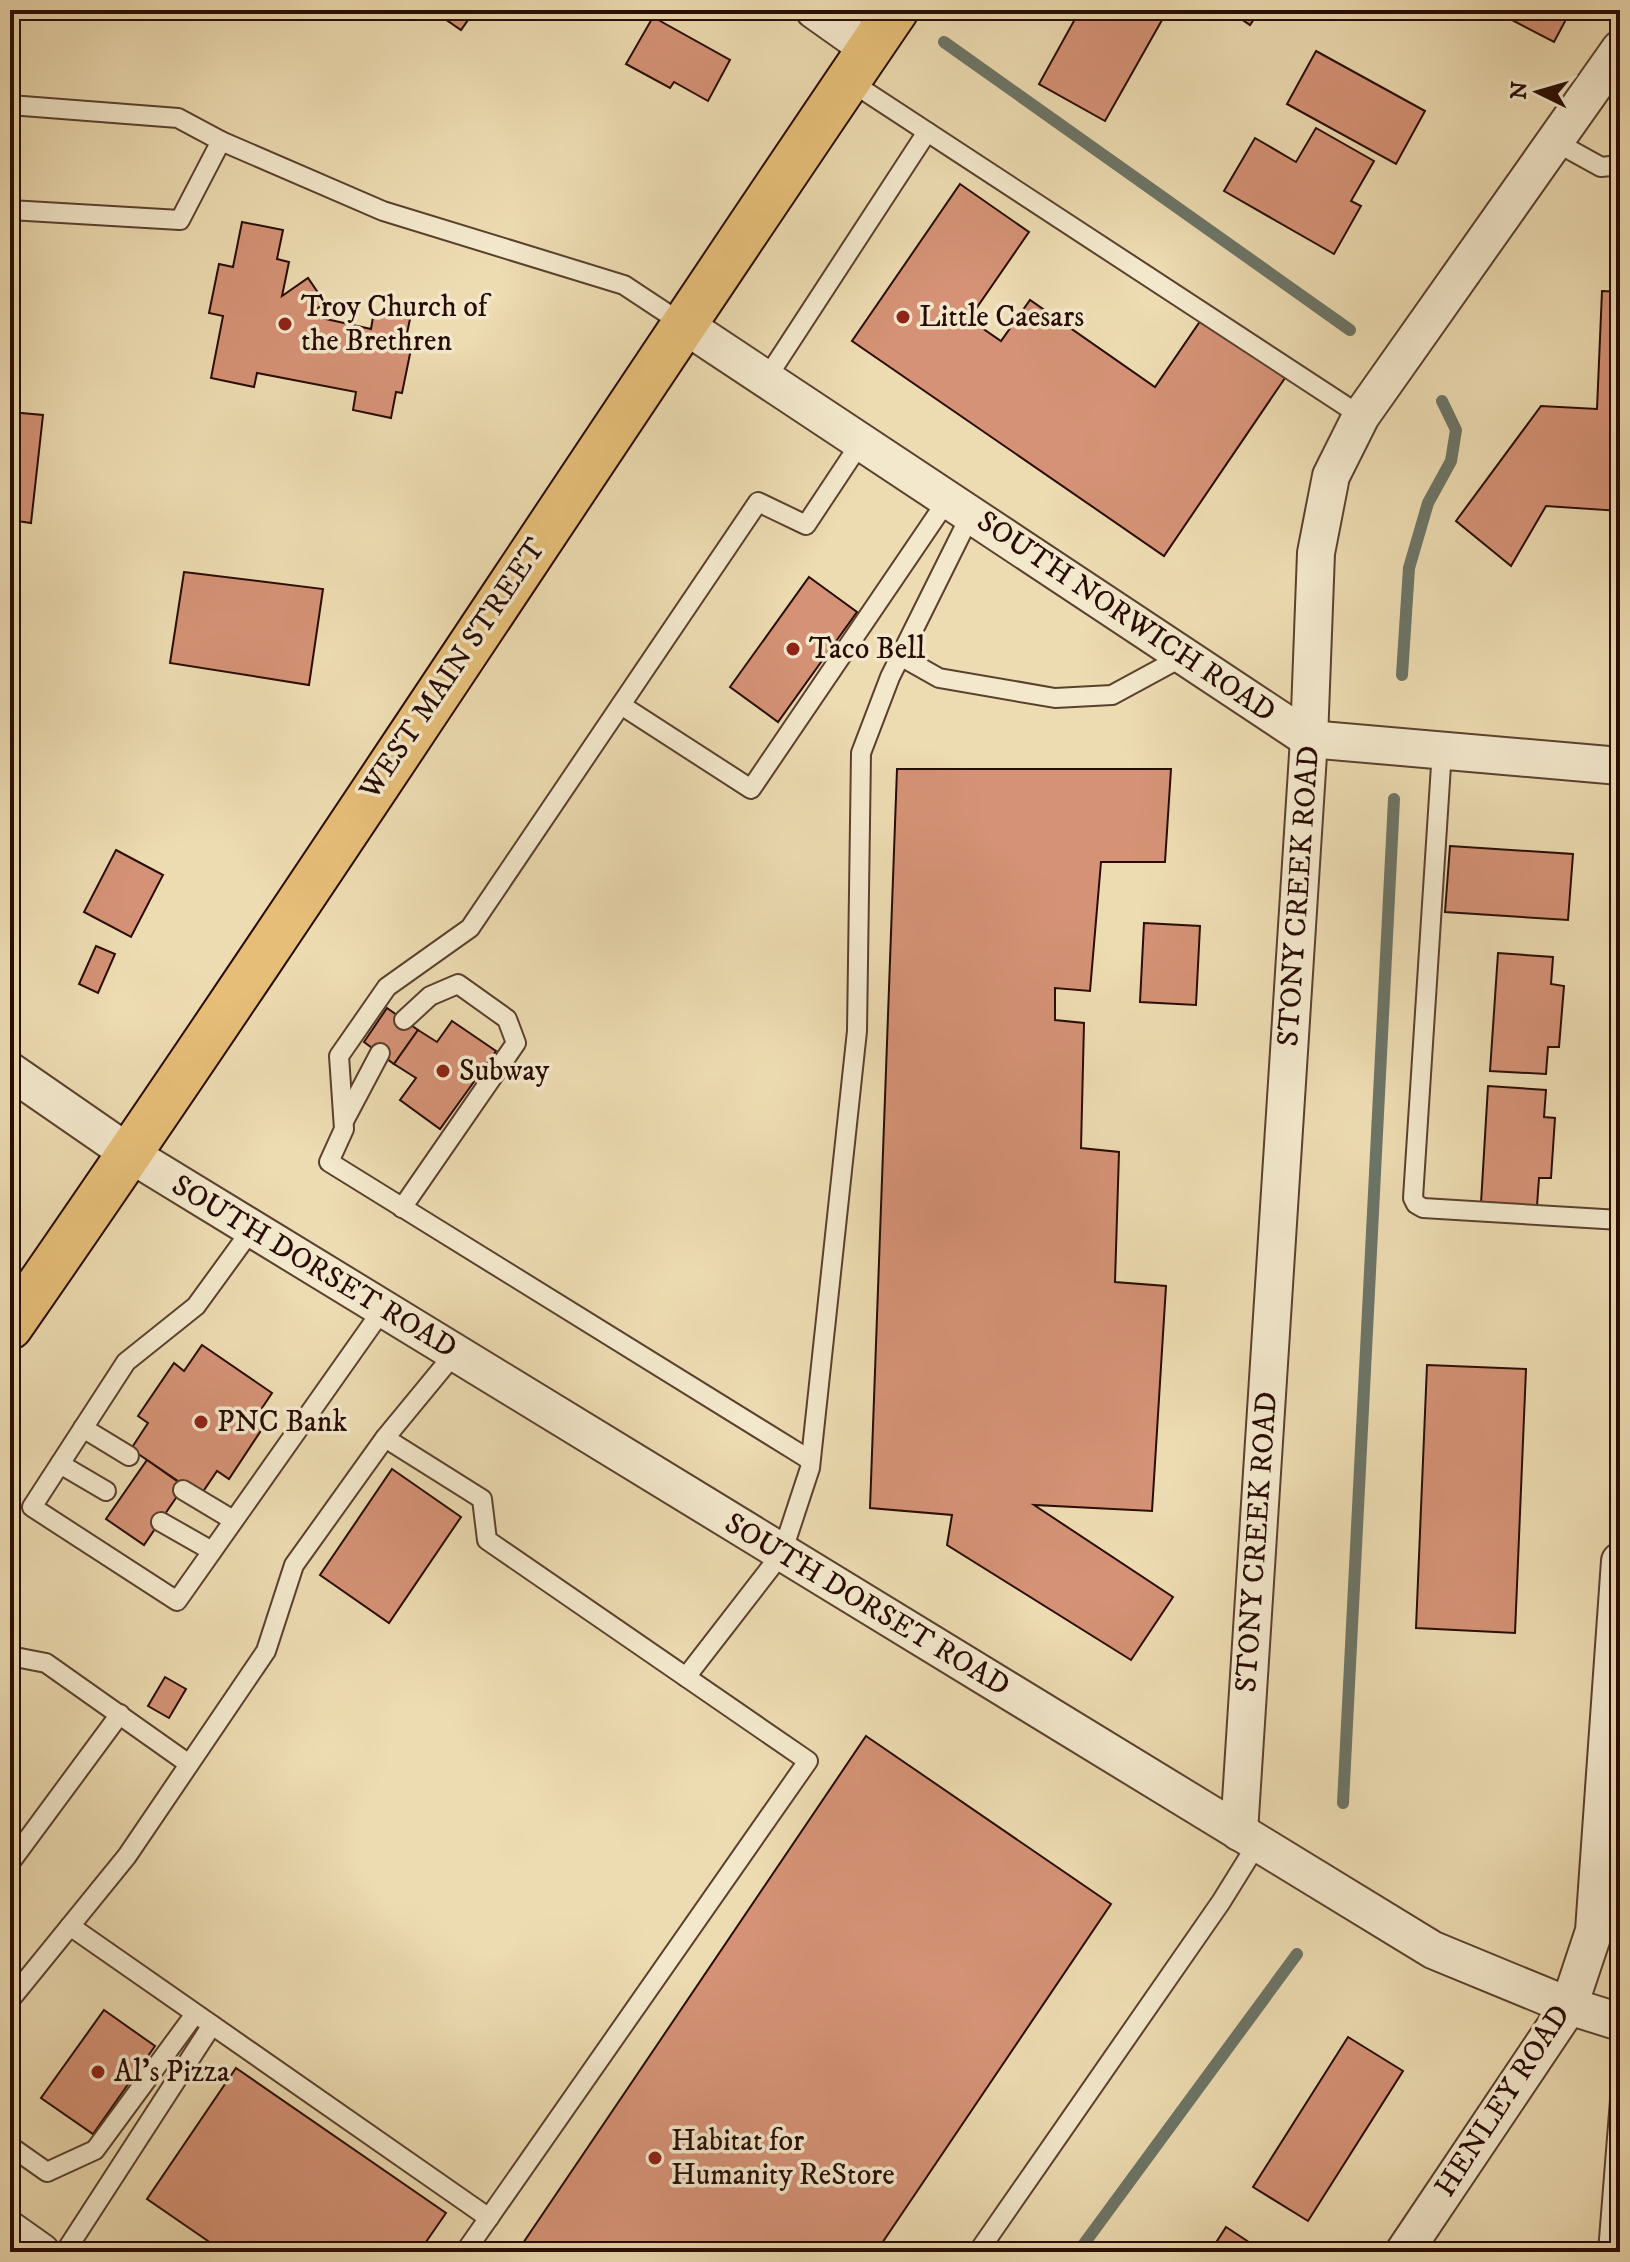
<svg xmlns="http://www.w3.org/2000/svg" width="1630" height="2262" font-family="'IM FELL DW Pica',serif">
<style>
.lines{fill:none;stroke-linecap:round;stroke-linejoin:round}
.stream{stroke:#6c7567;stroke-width:12}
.building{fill:#d59276;stroke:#290c03;stroke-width:2}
.service-casing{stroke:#5a402e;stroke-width:22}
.minor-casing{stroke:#5a402e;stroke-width:40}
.primary-casing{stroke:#290c03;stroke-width:48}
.service{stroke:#f3e8cc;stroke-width:18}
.minor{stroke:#f3e8cc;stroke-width:36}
.primary{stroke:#e6be78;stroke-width:44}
.poi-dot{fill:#8f2418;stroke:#f3e8cc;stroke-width:3}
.labels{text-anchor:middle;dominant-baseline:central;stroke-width:7;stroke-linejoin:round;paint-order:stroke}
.poi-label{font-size:30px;fill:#290c03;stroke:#f3e8cc;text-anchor:start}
.street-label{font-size:30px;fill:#290c03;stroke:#f3e8cc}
</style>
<rect width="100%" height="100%" fill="#eddbb1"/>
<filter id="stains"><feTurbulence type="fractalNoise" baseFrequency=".0025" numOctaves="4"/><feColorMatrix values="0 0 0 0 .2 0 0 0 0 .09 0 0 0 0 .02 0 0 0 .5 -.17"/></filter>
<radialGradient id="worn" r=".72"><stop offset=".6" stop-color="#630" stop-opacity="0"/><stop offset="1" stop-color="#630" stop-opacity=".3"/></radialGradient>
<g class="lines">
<g class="stream">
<polyline points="944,42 1350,330"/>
<polyline points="1402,675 1409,568 1428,503 1451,461 1456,430 1442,401"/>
<polyline points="1343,1803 1394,799"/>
<polyline points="1078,2252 1297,1954"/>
</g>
</g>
<g class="building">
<polygon points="432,10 475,10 461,30"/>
<polygon points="1080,10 1145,10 1162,20 1105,121 1039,84"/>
<polygon points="1228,10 1260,10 1250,25"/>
<polygon points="1493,10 1571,10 1554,42"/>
<polygon points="653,17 730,60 708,101 674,82 670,88 626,64"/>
<polygon points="1316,51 1425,111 1396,164 1287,104"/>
<polygon points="1316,128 1374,161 1351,201 1361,206 1334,254 1224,191 1255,138 1296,162"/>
<polygon points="960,184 1029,232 969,319 1001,341 1030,300 1155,387 1201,320 1285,378 1164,556 852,341"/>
<polygon points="242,222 283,230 277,259 289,262 282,296 308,278 325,303 308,315 371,329 374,311 410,319 405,343 412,344 402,393 396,392 391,418 353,410 356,392 257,373 254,387 211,378 223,316 209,313 219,264 233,267"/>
<polygon points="1602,291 1620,292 1620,511 1546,506 1511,566 1456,521 1541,406 1597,409"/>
<polygon points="10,412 43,415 31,523 10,520"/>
<polygon points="184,572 323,589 309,685 170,663"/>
<polygon points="809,577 857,612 778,722 730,687"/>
<polygon points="897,769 1171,769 1165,862 1101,862 1090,991 1055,988 1055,1020 1084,1023 1081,1148 1119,1152 1115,1282 1166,1286 1152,1511 1034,1505 1173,1597 1131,1660 947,1545 952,1515 870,1508"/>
<polygon points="1450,846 1573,854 1568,920 1445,912"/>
<polygon points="116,850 163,875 131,937 84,912"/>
<polygon points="1144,923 1200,926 1196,1005 1140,1002"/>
<polygon points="96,946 115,954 98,993 79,984"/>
<polygon points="1498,953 1553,957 1551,984 1564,986 1559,1047 1548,1047 1546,1074 1490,1071"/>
<polygon points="387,1008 418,1030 394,1064 364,1042"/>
<polygon points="452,1021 496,1051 440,1129 400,1100 416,1078 394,1064 418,1030 437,1042"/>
<polygon points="1488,1086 1546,1090 1544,1117 1555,1118 1551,1178 1539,1178 1537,1206 1481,1203"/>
<polygon points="202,1345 272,1393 254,1420 264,1426 229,1479 217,1471 200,1496 131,1449 148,1423 138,1416 174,1363 184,1371"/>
<polygon points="1427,1365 1526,1369 1515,1633 1416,1628"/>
<polygon points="147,1460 184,1486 144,1545 106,1519"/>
<polygon points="392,1469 461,1517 389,1623 320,1575"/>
<polygon points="165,1677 186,1689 169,1718 148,1706"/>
<polygon points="866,1736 1111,1904 876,2252 517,2252"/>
<polygon points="104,2010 155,2046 93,2134 41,2098"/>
<polygon points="1348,2037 1403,2071 1308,2221 1253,2187"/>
<polygon points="236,2068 446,2213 419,2252 224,2252 147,2199"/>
<polygon points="1226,2227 1264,2252 1210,2252"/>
</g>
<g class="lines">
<g class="service-casing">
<g id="service">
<polyline points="848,80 1361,416"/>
<polyline points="10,105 178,118 221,141"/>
<polyline points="1554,141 1601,167 1620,165"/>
<polyline points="10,210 180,220 221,141 383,211 624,285 683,324"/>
<polyline points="766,379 927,132"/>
<polyline points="900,656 939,678 1055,698 1112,695 1184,656"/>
<polyline points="621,705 751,789 948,499"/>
<polyline points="1442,750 1413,1198 1416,1204 1423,1208 1620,1220"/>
<polyline points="344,1121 380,1053"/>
<polyline points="402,1208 516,1043 507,1019 458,984 430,996 404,1020"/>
<polyline points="252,1229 196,1306 126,1362 32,1507 177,1601 383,1309"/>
<polyline points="455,1353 385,1438 482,1499 487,1540 808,1761 465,2252"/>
<polyline points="83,1428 129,1456"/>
<polyline points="810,1460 329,1162 344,1129 339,1056 387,987 470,928 758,502 806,525 861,442"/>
<polyline points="60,1464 106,1491"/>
<polyline points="183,1490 233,1520"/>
<polyline points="161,1522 212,1551"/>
<polyline points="10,1656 46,1663 189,1764"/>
<polyline points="686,1677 782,1553 810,1468 857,1031 861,753 890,677 971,514"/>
<polyline points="10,1863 120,1714"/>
<polyline points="70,1926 489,2218"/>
<polyline points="10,2000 127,1856 266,1651 294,1565 385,1438"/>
<polyline points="10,2146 47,2172 95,2150 195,2014"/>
<polyline points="65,2252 212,2025"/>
<polyline points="978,2252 1221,1902 1257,1844"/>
<polyline points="1608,2252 1620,2100"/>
</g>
</g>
<g class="minor-casing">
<g id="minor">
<polyline points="814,10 869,49"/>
<polyline points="683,324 1309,739 1620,766"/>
<polyline points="10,1071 130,1154 1433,1950 1569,2006 1620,2022"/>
<polyline points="1239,1832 1309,739 1316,553 1331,476 1361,416 1620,49"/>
<polyline points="10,2230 41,2252"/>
<polyline points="1404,2252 1569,2006 1594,1931 1620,1561"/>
</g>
</g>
<g class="primary-casing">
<path id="primary" d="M10 1327C312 892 598 447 896 10"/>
</g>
<use href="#service" class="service"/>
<use href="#minor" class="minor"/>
<use href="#primary" class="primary"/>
</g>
<g class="poi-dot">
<circle cx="903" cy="317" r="8"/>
<circle cx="285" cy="324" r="8"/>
<circle cx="793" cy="649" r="8"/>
<circle cx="443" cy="1071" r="8"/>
<circle cx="201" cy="1422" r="8"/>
<circle cx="98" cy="2072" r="8"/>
<circle cx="655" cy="2158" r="8"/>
</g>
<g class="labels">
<g class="poi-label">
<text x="301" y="307">Troy Church of<tspan x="301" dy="34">the Brethren</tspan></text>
<text x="919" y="317">Little Caesars</text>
<text x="809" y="649">Taco Bell</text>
<text x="459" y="1071">Subway</text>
<text x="217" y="1422">PNC Bank</text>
<text x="114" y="2072">Al's Pizza</text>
<text x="671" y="2141">Habitat for<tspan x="671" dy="34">Humanity ReStore</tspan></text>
</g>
<g class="street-label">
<text transform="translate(1126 617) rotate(34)">SOUTH NORWICH ROAD</text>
<text transform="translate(453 669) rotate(-56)">WEST MAIN STREET</text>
<text transform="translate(1299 896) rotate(-86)">STONY CREEK ROAD</text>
<text transform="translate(314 1267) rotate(31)">SOUTH DORSET ROAD</text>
<text transform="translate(1257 1542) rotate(-86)">STONY CREEK ROAD</text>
<text transform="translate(867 1605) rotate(31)">SOUTH DORSET ROAD</text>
<text transform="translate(1503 2101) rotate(-57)">HENLEY ROAD</text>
</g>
</g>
<rect width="1630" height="2262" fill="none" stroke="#eddbb1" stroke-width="40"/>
<rect x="12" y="12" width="1606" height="2238" fill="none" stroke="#290c03" stroke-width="4"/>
<rect x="20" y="20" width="1590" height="2222" fill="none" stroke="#290c03" stroke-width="2"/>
<g transform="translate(1538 92) rotate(275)" stroke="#f3e8cc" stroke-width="6" paint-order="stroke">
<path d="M0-6L14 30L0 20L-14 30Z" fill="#290c03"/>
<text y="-12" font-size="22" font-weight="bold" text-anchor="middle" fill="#290c03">N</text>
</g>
<rect width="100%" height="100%" filter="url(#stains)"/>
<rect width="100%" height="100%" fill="url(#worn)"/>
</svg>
